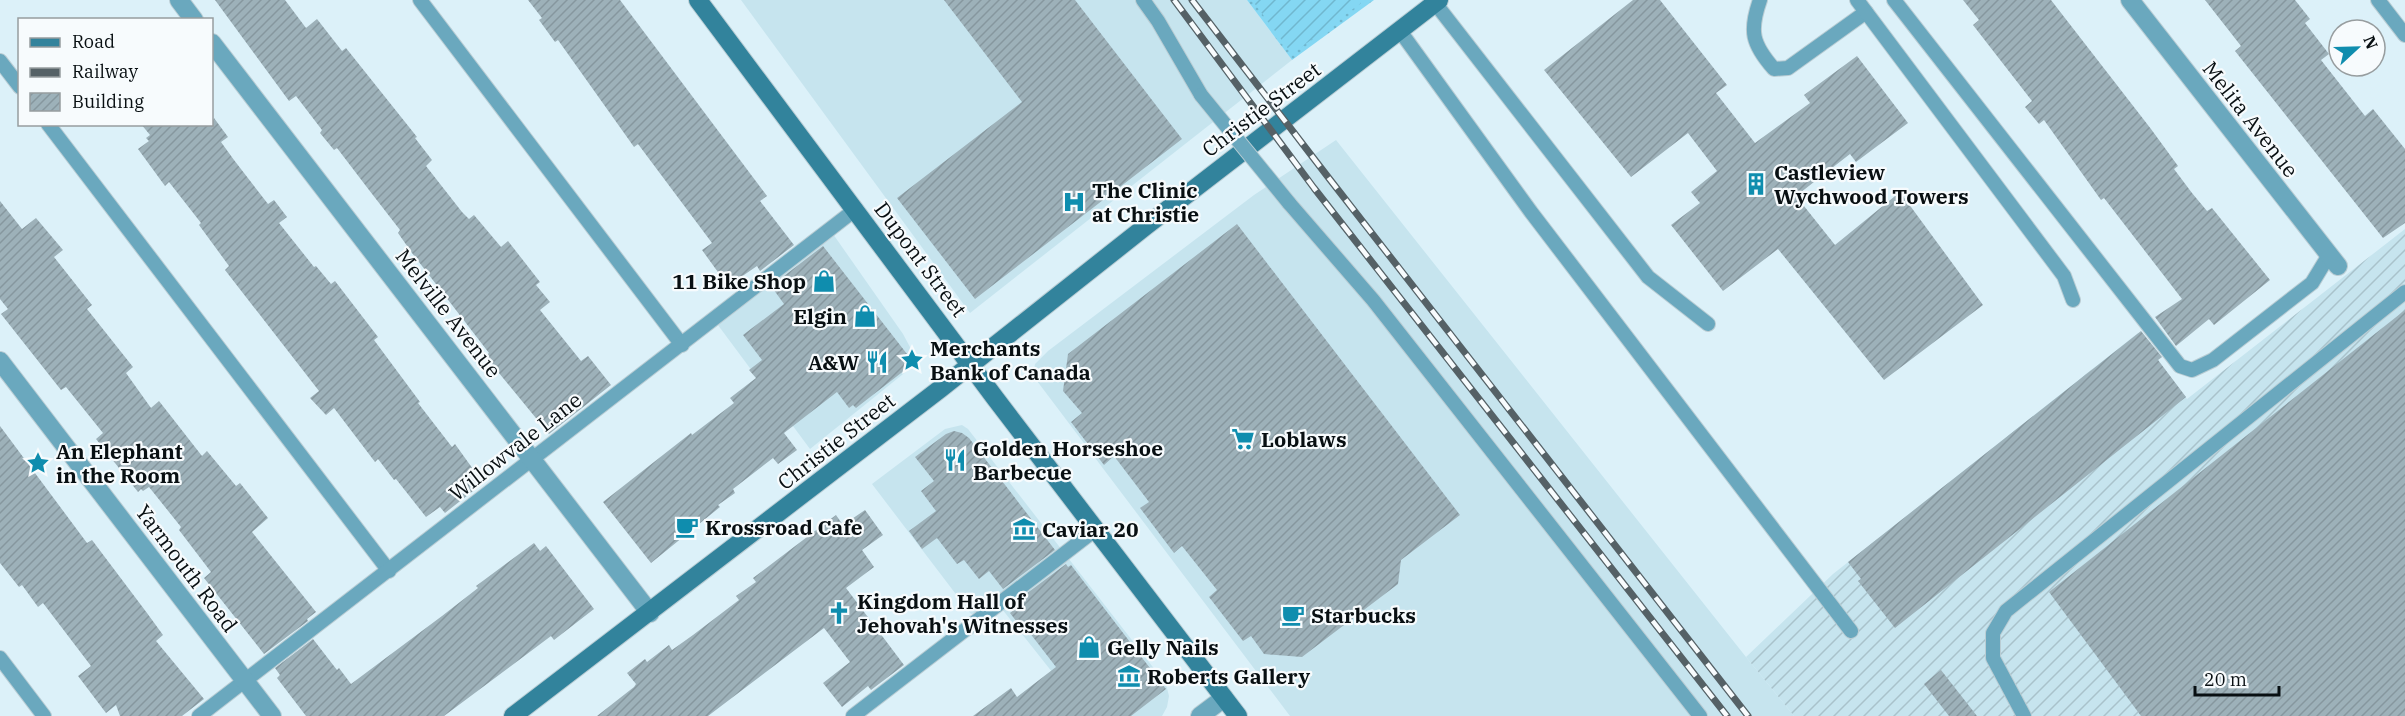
<svg xmlns="http://www.w3.org/2000/svg" width="2405" height="716" font-family="'IBM Plex Serif',serif">
<style>
.built{fill:#c6e4ee}
.industrial{fill:url(#industrial-furrows)}
.park{fill:url(#park-dots)}
.garden{fill:url(#garden-furrows)}
.building{fill:url(#building-hatch)}
.lines{fill:none;stroke-linecap:round;stroke-linejoin:round}
.lane-casing{stroke:#bacdd4;stroke-width:16}
.street-casing{stroke:#bacdd4;stroke-width:20}
.secondary-casing{stroke:#bacdd4;stroke-width:20}
.lane{stroke:#6aa8be;stroke-width:14}
.street{stroke:#6aa8be;stroke-width:18}
.secondary{stroke:#32839c;stroke-width:18}
.rail-casing{stroke:#556166;stroke-width:7}
.rail{stroke:#f7fbfd;stroke-width:4.5;stroke-dasharray:14;stroke-linecap:butt}
.lane-bridge-casing{stroke:#bacdd4;stroke-width:16;stroke-linecap:butt}
.lane-bridge{stroke:#6aa8be;stroke-width:14}
.labels{text-anchor:middle;dominant-baseline:central;stroke-width:4.5;stroke-linejoin:round;paint-order:stroke}
.street-label{font-size:21px;fill:#080f12;stroke:#f7fbfd}
.poi-label{font-size:21px;font-weight:bold;fill:#080f12;stroke:#f7fbfd;text-anchor:start}
</style>
<defs>
<pattern id="industrial-furrows" width="10" height="10" patternUnits="userSpaceOnUse" patternTransform="scale(1.5)"><rect width="10" height="10" fill="#c6e4ee"/><path d="M-1 1l2-2M0 10L10 0M9 11l2-2" fill="none" stroke="#a9c2cb"/></pattern>
<pattern id="park-dots" width="8" height="8" patternUnits="userSpaceOnUse" patternTransform="scale(1.5)"><rect width="8" height="8" fill="#84d7f3"/><path d="M2 2h.1M6 6h.1" fill="none" stroke="#70b7cf" stroke-width="1.8" stroke-linecap="round"/></pattern>
<pattern id="garden-furrows" width="10" height="10" patternUnits="userSpaceOnUse" patternTransform="scale(1.5)"><rect width="10" height="10" fill="#84d7f3"/><path d="M-1 1l2-2M0 10L10 0M9 11l2-2" fill="none" stroke="#70b7cf"/></pattern>
<pattern id="building-hatch" width="6" height="6" patternUnits="userSpaceOnUse" patternTransform="scale(1.5)"><rect width="6" height="6" fill="#9db1b9"/><path d="M-1 1l2-2M0 6l6-6M5 7l2-2" fill="none" stroke="#86979e"/></pattern>
</defs>
<rect width="100%" height="100%" fill="#dcf1f9"/>
<g class="built">
<polygon points="741,0 1247,0 1292,60 970,313"/>
<polygon points="1336,140 1746,657 1794,716 1290,716 1034,377 1034,370 1035,364 1048,351 1254,195"/>
<polygon points="826,224 903,334 918,362 810,449 709,313"/>
<polygon points="962,425 968,429 1166,684 1169,696 1167,707 1162,716 1087,716 1002,609 971,614 872,484 945,429"/>
</g>
<polygon class="industrial" points="2405,229 2405,716 1794,716 1746,657 1833,574 2138,333 2187,399"/>
<polygon class="park" points="1247,0 1374,0 1292,60"/>
<polygon class="garden" points="1252,0 1359,0 1361,3 1292,54"/>
<g class="building">
<polygon points="215,0 285,0 306,28 317,19 342,51 346,48 417,137 415,138 432,160 426,166 462,212 469,219 474,215 501,247 508,241 540,282 536,285 550,302 540,310 581,361 588,356 611,385 549,434 485,356 489,353 412,253 398,233 400,230 369,190 337,148 334,150 320,133 322,130 296,96 289,101"/>
<polygon points="528,0 620,0 767,196 760,201 794,245 760,271 757,266 728,286 702,250 712,243 638,144 634,147 558,40 555,42 539,20 542,18"/>
<polygon points="944,0 1075,0 1182,139 975,299 897,198 1022,102"/>
<polygon points="1633,0 1660,0 1727,85 1716,93 1755,143 1810,103 1804,95 1857,56 1908,123 1856,162 1850,154 1796,196 1835,245 1900,192 1983,305 1884,380 1778,249 1723,291 1671,225 1700,203 1691,192 1717,171 1688,133 1631,177 1544,70"/>
<polygon points="1963,0 2051,0 2151,129 2178,166 2174,169 2192,193 2207,211 2212,208 2270,280 2214,325 2209,319 2176,346 2155,317 2182,299 2104,198 2101,200 2044,120 2039,124 2025,107 2032,101 1973,25 1979,20"/>
<polygon points="2205,0 2295,0 2310,19 2305,23 2329,54 2321,60 2365,116 2373,109 2405,149 2405,223 2383,238 2235,51 2241,46"/>
<polygon points="214,118 228,137 221,142 234,160 268,204 274,200 287,217 279,223 314,267 316,266 331,284 335,281 378,337 374,340 420,402 418,403 452,447 455,444 483,483 445,513 440,507 426,517 396,479 394,480 378,459 375,462 334,408 326,415 310,398 319,391 225,270 229,266 199,225 201,223 169,182 165,186 138,149 149,141 146,138 150,135 141,124 212,124"/>
<polygon points="0,201 22,229 36,218 63,250 54,257 92,305 87,309 133,367 126,373 151,408 159,401 202,456 207,451 236,486 240,483 268,518 252,532 316,612 307,619 308,621 264,654 204,578 211,572 179,530 181,527 149,487 143,491 141,489 138,492 96,439 103,433 66,387 61,390 1,314 8,309 0,299"/>
<polygon points="1237,224 1460,515 1401,560 1398,584 1302,657 1264,654 1251,636 1243,641 1209,597 1217,590 1182,546 1174,553 1140,508 1149,502 1114,456 1104,465 1071,422 1082,413 1063,391 1068,354"/>
<polygon points="823,246 914,363 856,408 853,405 849,408 837,392 784,433 797,450 778,464 773,458 733,489 735,493 718,505 720,507 651,563 603,502 691,433 692,435 734,403 730,398 756,378 749,370 762,360 743,335 784,304 771,286"/>
<polygon points="2405,310 2405,716 2141,716 2049,592"/>
<polygon points="2141,331 2162,357 2158,360 2186,397 1895,628 1858,581 1861,579 1848,562"/>
<polygon points="0,426 87,543 92,540 147,613 163,635 156,641 204,699 182,716 120,716 116,705 106,713 78,676 91,666 43,603 38,607 22,585 19,587 0,563"/>
<polygon points="954,431 962,433 969,438 1055,550 1003,589 989,571 979,579 964,560 957,564 937,538 922,549 909,531 936,511 921,491 934,481 915,457 946,434"/>
<polygon points="865,510 883,535 862,550 874,567 846,588 904,665 871,690 868,686 842,707 823,683 850,662 824,628 708,716 597,716 634,687 636,684 627,673 645,659 647,662 669,645 672,650 693,635 739,600 736,596 756,582 753,578 836,515 843,525"/>
<polygon points="534,543 540,551 546,546 594,609 554,640 551,636 444,716 306,716 277,678 280,675 275,668 313,639 337,670 339,668 351,684 442,616 478,588 476,586"/>
<polygon points="1066,564 1068,567 1071,565 1166,689 1131,716 973,716 1011,688 1017,697 1056,667 1026,628 1023,630 1010,613 1017,607 1014,603"/>
<polygon points="1941,670 1977,716 1949,716 1924,684"/>
</g>
<g class="lines">
<g class="lane-casing">
<g id="lane">
<polyline points="420,0 682,345"/>
<polyline points="1143,0 1158,21 1201,95"/>
<path d="M1760 0C1749 31 1752 44 1774 69L1788 68 1866 12"/>
<polyline points="1857,0 2064,276 2073,300"/>
<polyline points="1894,0 2180,366 2192,370 2213,360 2312,283 2329,255"/>
<polyline points="2378,0 2405,35"/>
<polyline points="1435,3 1648,277 1708,324"/>
<polyline points="1400,31 1531,212 1851,631"/>
<polyline points="0,61 20,87"/>
<polyline points="48,124 389,571"/>
<polyline points="1289,203 1373,300 1700,716"/>
<polyline points="0,658 44,716"/>
<polyline points="199,716 856,209"/>
<polyline points="853,716 1095,530"/>
<polyline points="2024,716 1993,658 1993,633 2006,611 2405,292"/>
</g>
</g>
<g class="street-casing">
<g id="street">
<polyline points="179,0 194,20"/>
<polyline points="2130,0 2338,266"/>
<polyline points="212,43 650,613"/>
<polyline points="0,361 272,716"/>
<polyline points="1200,716 1224,698"/>
</g>
</g>
<g class="secondary-casing">
<g id="secondary">
<polyline points="698,0 995,398 1238,716"/>
<polyline points="513,716 940,389 1146,226 1439,0"/>
</g>
</g>
<use href="#lane" class="lane"/>
<use href="#street" class="street"/>
<use href="#secondary" class="secondary"/>
<g class="rail-casing">
<g id="rail">
<polyline points="1174,0 1314,188 1727,716"/>
<polyline points="1192,0 1328,177 1748,716"/>
</g>
</g>
<use href="#rail" class="rail"/>
<g class="lane-bridge-casing">
<polyline id="lane-bridge" points="1201,95 1289,203"/>
</g>
<use href="#lane-bridge" class="lane-bridge"/>
</g>
<defs>
<g id="building-bare" transform="scale(1.8)"><path d="M-4-6H4V6H1V3H-1V6H-4ZM-2.5-4.3h1.7v1.8h-1.7ZM.8-4.3h1.7v1.8H.8ZM-2.5-1h1.7V.8h-1.7ZM.8-1h1.7V.8H.8Z" fill="#0f8dae" stroke="#f7fbfd" stroke-width="2.5" paint-order="stroke"/></g>
<g id="hospital-bare" transform="scale(1.8)"><path d="M-5-5h3v3.5h4V-5h3V5h-3V1.5h-4V5h-3Z" fill="#0f8dae" stroke="#f7fbfd" stroke-width="2.5" paint-order="stroke"/></g>
<g id="shop-bare" transform="scale(1.8)"><path d="M-5-2.5h2.3a2.7 3.5 0 0 1 5.4 0H5L5.5 6h-11ZM-1.5-2.5h3a1.5 2.3 0 0 0-3 0Z" fill="#0f8dae" stroke="#f7fbfd" stroke-width="2.5" paint-order="stroke"/></g>
<g id="sight-bare" transform="scale(1.8)"><path d="M0-6L1.8-2.2L6-1.7L2.9 1.2L3.7 5.4L0 3.3L-3.7 5.4L-2.9 1.2L-6-1.7L-1.8-2.2Z" fill="#0f8dae" stroke="#f7fbfd" stroke-width="2.5" paint-order="stroke"/></g>
<g id="restaurant-bare" transform="scale(1.8)"><path d="M-5-6h1v4h1v-4h1v4h1v-4h1v5L-1.5 .5V6h-2V.5L-5-1ZM5-6V6H3V1.5H1.5Q1.5-4 5-6Z" fill="#0f8dae" stroke="#f7fbfd" stroke-width="2.5" paint-order="stroke"/></g>
<g id="supermarket-bare" transform="scale(1.8)"><path d="M-6-5.5h2.5l.6 2H6L4.5 2H-2.5L-4.4-4H-6ZM-1.5 3.2a1.3 1.3 0 1 0 .1 0ZM3 3.2a1.3 1.3 0 1 0 .1 0Z" fill="#0f8dae" stroke="#f7fbfd" stroke-width="2.5" paint-order="stroke"/></g>
<g id="cafe-bare" transform="scale(1.8)"><path d="M-5.5-4.5H6V0H3Q3 3.5 0 3.5H-2.5Q-5.5 3.5-5.5 0ZM3-3.2v2h1.7v-2ZM-6 4.5H4V6H-6Z" fill="#0f8dae" stroke="#f7fbfd" stroke-width="2.5" paint-order="stroke"/></g>
<g id="museum-bare" transform="scale(1.8)"><path d="M0-6L6-3V-2H-6V-3ZM-5-1h2V3h-2ZM-1-1h2V3h-2ZM3-1h2V3H3ZM-6 4H6V6H-6Z" fill="#0f8dae" stroke="#f7fbfd" stroke-width="2.5" paint-order="stroke"/></g>
<g id="church-bare" transform="scale(1.8)"><path d="M-1.2-6h2.4v3.5h3.3v2.4h-3.3V6h-2.4V-.1h-3.3v-2.4h3.3Z" fill="#0f8dae" stroke="#f7fbfd" stroke-width="2.5" paint-order="stroke"/></g>
</defs>
<g fill-rule="evenodd">
<use href="#building-bare" x="1756" y="184"/>
<use href="#hospital-bare" x="1074" y="202"/>
<use href="#shop-bare" x="824" y="281"/>
<use href="#shop-bare" x="865" y="316"/>
<use href="#sight-bare" x="912" y="360"/>
<use href="#restaurant-bare" x="877" y="362"/>
<use href="#supermarket-bare" x="1243" y="439"/>
<use href="#restaurant-bare" x="955" y="460"/>
<use href="#sight-bare" x="38" y="463"/>
<use href="#cafe-bare" x="687" y="527"/>
<use href="#museum-bare" x="1024" y="529"/>
<use href="#church-bare" x="839" y="613"/>
<use href="#cafe-bare" x="1293" y="615"/>
<use href="#shop-bare" x="1089" y="647"/>
<use href="#museum-bare" x="1129" y="676"/>
</g>
<g class="labels">
<g class="street-label">
<text transform="translate(1261 109) rotate(-37)">Christie Street</text>
<text transform="translate(2251 119) rotate(52)">Melita Avenue</text>
<text transform="translate(921 259) rotate(53)">Dupont Street</text>
<text transform="translate(449 313) rotate(52)">Melville Avenue</text>
<text transform="translate(836 441) rotate(-38)">Christie Street</text>
<text transform="translate(515 446) rotate(-38)">Willowvale Lane</text>
<text transform="translate(187 568) rotate(53)">Yarmouth Road</text>
</g>
<g class="poi-label">
<text x="1774" y="172">Castleview<tspan x="1774" dy="24">Wychwood Towers</tspan></text>
<text x="1092" y="190">The Clinic<tspan x="1092" dy="24">at Christie</tspan></text>
<text x="806" y="281" text-anchor="end">11 Bike Shop</text>
<text x="847" y="316" text-anchor="end">Elgin</text>
<text x="930" y="348">Merchants<tspan x="930" dy="24">Bank of Canada</tspan></text>
<text x="859" y="362" text-anchor="end">A&amp;W</text>
<text x="1261" y="439">Loblaws</text>
<text x="973" y="448">Golden Horseshoe<tspan x="973" dy="24">Barbecue</tspan></text>
<text x="56" y="451">An Elephant<tspan x="56" dy="24">in the Room</tspan></text>
<text x="705" y="527">Krossroad Cafe</text>
<text x="1042" y="529">Caviar 20</text>
<text x="857" y="601">Kingdom Hall of<tspan x="857" dy="24">Jehovah's Witnesses</tspan></text>
<text x="1311" y="615">Starbucks</text>
<text x="1107" y="647">Gelly Nails</text>
<text x="1147" y="676">Roberts Gallery</text>
</g>
</g>
<rect x="18" y="18" width="195" height="108" fill="#f7fbfd" stroke="#979d9f" stroke-width="1.5"/>
<rect x="30" y="38" width="30" height="9" fill="#32839c" stroke="#979d9f" stroke-width="1.5"/>
<text x="72" y="48" font-size="18" fill="#080f12">Road</text>
<rect x="30" y="68" width="30" height="9" fill="#556166" stroke="#979d9f" stroke-width="1.5"/>
<text x="72" y="78" font-size="18" fill="#080f12">Railway</text>
<rect x="30" y="93" width="30" height="18" fill="url(#building-hatch)" stroke="#979d9f" stroke-width="1.5"/>
<text x="72" y="108" font-size="18" fill="#080f12">Building</text>
<g transform="translate(2357 48) rotate(68)"><circle r="28" fill="#f7fbfd" stroke="#979d9f" stroke-width="1.5"/>
<path d="M0-4.5L10 22L0 15L-10 22Z" fill="#0f8dae"/>
<text y="-9" font-size="16" font-weight="bold" text-anchor="middle" fill="#080f12">N</text>
</g>
<path d="M2195 686v9h84v-9" fill="none" stroke="#080f12" stroke-width="3"/>
<text x="2204" y="686" font-size="18" fill="#080f12" stroke="#f7fbfd" stroke-width="4.5" paint-order="stroke">20 m</text>
</svg>
